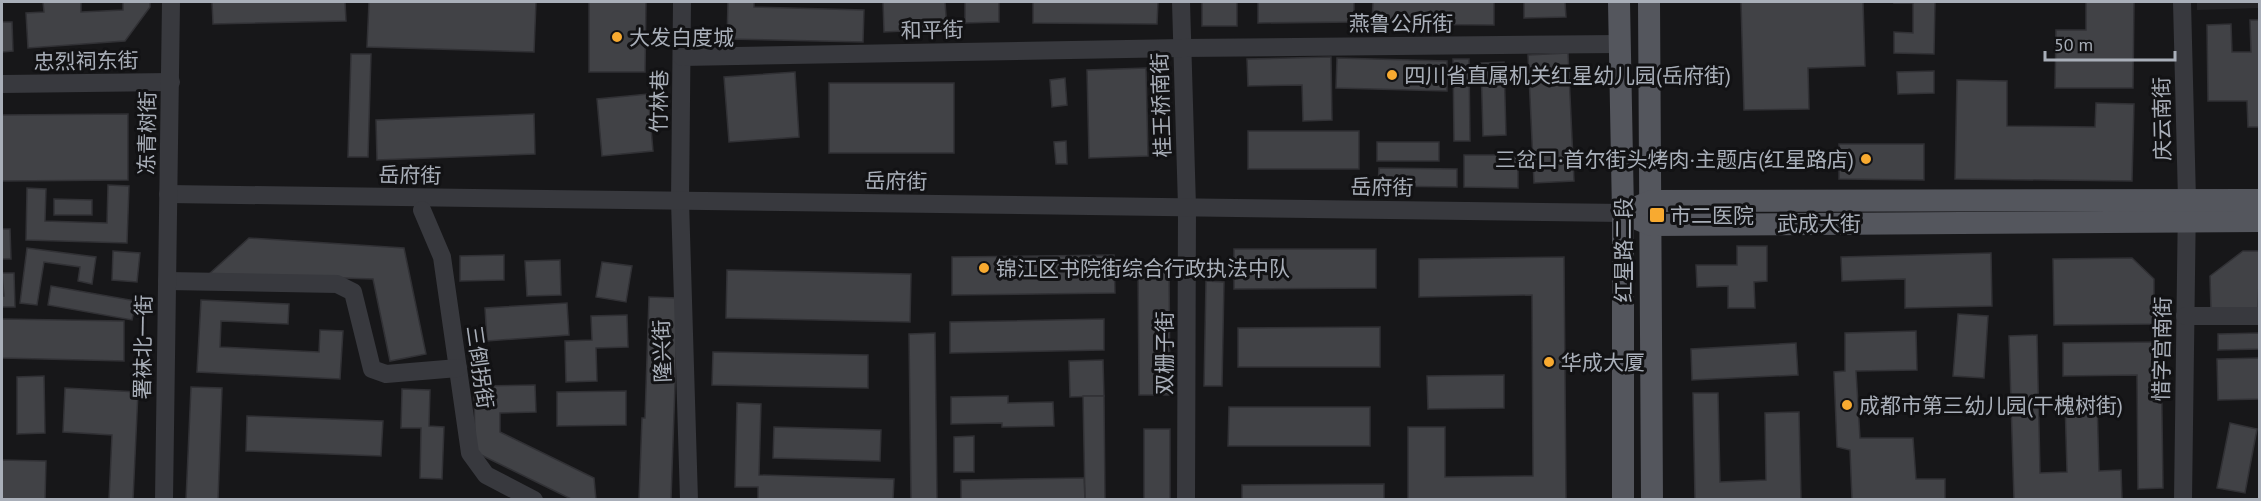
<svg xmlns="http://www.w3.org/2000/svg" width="2261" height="501" font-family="'PT Sans','Noto Sans SC',sans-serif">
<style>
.built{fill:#232326}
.building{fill:#414246;stroke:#313135;stroke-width:1.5}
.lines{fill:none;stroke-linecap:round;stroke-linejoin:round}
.minor{stroke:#38393e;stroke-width:18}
.major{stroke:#54565d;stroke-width:22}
.poi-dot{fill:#f8aa30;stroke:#121214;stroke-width:2}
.labels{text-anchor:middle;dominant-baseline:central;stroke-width:6;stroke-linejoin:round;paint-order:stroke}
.street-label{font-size:21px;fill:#a9afb9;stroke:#121214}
.poi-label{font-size:21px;fill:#a9afb9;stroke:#121214;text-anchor:start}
</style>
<rect width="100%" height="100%" fill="#171719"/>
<polygon class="built" points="2197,2 2259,2 2259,8 2197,10"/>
<g class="building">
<polygon points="43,2 81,2 81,12 123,10 123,2 150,2 150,7 125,41 28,48 26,13 44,12"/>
<polygon points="212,2 345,2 346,21 213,24"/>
<polygon points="369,2 536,2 534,52 367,47"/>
<polygon points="589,2 646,2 645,72 589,72"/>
<polygon points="728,2 754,2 754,7 864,10 863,42 727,39"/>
<polygon points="883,2 945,2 947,29 884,32"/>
<polygon points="965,2 999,2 999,22 965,23"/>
<polygon points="1033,2 1158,2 1157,24 1033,23"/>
<rect x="1202" y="2" width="35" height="24"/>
<polygon points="1258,2 1354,2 1354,22 1258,23"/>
<polygon points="1373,2 1494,2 1494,25 1372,24"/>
<polygon points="1524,2 1565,2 1566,17 1524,18"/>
<polygon points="1741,2 1863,2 1865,66 1808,68 1809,109 1744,110"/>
<polygon points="1894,2 1935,2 1934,54 1894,53 1894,32 1913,33 1913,3 1894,3"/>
<polygon points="2086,2 2134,2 2133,88 2055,88 2056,30 2086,30"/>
<polygon points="2250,20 2260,20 2260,127 2248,127 2247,101 2208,101 2207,25 2231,24 2232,52 2251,52"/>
<polygon points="2,22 12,22 13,51 2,52"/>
<polygon points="1568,53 1574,181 1534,183 1528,55"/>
<polygon points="351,54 371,54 368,157 348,157"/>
<polygon points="1331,57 1332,120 1303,121 1302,85 1248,86 1247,59"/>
<polygon points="1337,58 1447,61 1447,91 1336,88"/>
<polygon points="1453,59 1469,59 1470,141 1454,141"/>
<polygon points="1504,62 1506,135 1483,136 1481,63"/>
<polygon points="1146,68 1148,156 1089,158 1087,70"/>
<polygon points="1934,71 1934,93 1898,94 1897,72"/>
<polygon points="795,72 799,137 729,142 724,77"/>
<polygon points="1065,78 1067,105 1052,107 1050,80"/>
<polygon points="1957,80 2007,81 2007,126 2095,127 2096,103 2134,104 2132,181 1955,179"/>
<rect x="829" y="83" width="125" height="70"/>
<polygon points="648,94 653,151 602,156 597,99"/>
<polygon points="128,114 128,180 2,181 2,115"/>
<polygon points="534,114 535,154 377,160 376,120"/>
<rect x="1248" y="131" width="111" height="38"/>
<polygon points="1066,141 1067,164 1056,164 1054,142"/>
<rect x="1377" y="142" width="62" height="19"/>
<polygon points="1839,144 1924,144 1924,180 1839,179"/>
<polygon points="1464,155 1518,155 1518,188 1464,187"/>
<polygon points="1379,168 1457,169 1457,187 1378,186"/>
<polygon points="108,185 129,186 127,243 26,240 27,188 46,189 45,221 107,223"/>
<polygon points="54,199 92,200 92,215 54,215"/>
<polygon points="2,229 10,229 11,259 2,259"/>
<polygon points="249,238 404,248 426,354 390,361 373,279 209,274"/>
<polygon points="1737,246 1767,246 1767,281 1754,282 1755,308 1728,308 1728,286 1697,287 1696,265 1737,265"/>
<polygon points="27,248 96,257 92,284 78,281 80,267 44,262 37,305 20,303"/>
<polygon points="1234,249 1376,249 1376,288 1234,289"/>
<polygon points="113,251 140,253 137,282 112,280"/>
<polygon points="2243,251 2260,251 2258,311 2211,312 2210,276"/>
<polygon points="1991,253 1992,306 1905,308 1905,279 1842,281 1841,257"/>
<polygon points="504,255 504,280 460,281 460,256"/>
<polygon points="1114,255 1115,293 952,295 952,257"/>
<polygon points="1564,257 1566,500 1408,500 1408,427 1445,427 1445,477 1533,476 1532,295 1419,297 1419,259"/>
<polygon points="2132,258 2154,279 2154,324 2054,325 2053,259"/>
<polygon points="560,260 561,295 527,296 525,261"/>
<polygon points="602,262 632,266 626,302 596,297"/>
<polygon points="1138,264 1169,264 1170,395 1139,395"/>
<polygon points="727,270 911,274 910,322 726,318"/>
<polygon points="2,273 14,273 15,307 2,307 2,296 4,296"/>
<polygon points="1206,281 1224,282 1222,386 1204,386"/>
<polygon points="51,286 136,301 132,320 48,305"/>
<polygon points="649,297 678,298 671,500 639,500 642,418 645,418"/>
<polygon points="201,300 289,304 288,324 221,321 220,347 319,352 320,330 343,331 340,379 197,372"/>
<polygon points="567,303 569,335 487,341 485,308"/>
<polygon points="1958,314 1988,316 1984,378 1953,376"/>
<polygon points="627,315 628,347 596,348 597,381 566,382 565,341 592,340 591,316"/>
<polygon points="2,319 124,321 124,361 2,358"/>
<polygon points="1104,319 1104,350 950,353 950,322"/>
<polygon points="1380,327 1380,367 1238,367 1238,328"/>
<polygon points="1916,331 1917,370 1856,371 1860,438 1913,438 1916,479 1945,479 1945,500 1852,500 1850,450 1837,447 1834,372 1845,371 1845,333"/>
<polygon points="935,333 937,500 911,500 909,334"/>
<polygon points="2260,333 2260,349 2218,350 2218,334"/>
<polygon points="2037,335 2040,473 2067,472 2065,401 2097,400 2099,471 2121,470 2122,499 2014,500 2009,336"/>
<polygon points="2161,342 2163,488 2138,489 2137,375 2063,376 2063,343"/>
<polygon points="1796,343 1798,375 1692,380 1691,349"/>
<polygon points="713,352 868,355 868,388 712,385"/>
<polygon points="2260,358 2260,399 2218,400 2217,359"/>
<polygon points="1103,360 1104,396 1070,397 1069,361"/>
<polygon points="1504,375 1504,408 1428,409 1427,376"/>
<polygon points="44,376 45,433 17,434 17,377"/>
<polygon points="535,385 536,412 500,413 500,432 594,478 596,500 573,500 475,452 474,386"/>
<polygon points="191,387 222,388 218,500 186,500"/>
<polygon points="65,388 138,392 133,500 109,500 112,435 63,432"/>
<polygon points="402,389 430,390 429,426 444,427 442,479 420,478 421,428 401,428"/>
<polygon points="626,391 626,425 557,426 557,392"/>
<polygon points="1693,393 1718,393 1720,482 1766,480 1765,413 1799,412 1801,500 1695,500"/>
<polygon points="1008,396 1008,403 1053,402 1054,426 1002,427 1002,423 951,424 951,397"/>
<polygon points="1083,396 1104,396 1105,500 1085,500"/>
<polygon points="737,403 761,404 759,475 894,479 893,500 758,500 758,487 735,487"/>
<polygon points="1229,407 1370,407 1370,446 1228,446"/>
<polygon points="247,416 383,421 381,456 246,451"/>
<polygon points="2230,423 2257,429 2245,493 2217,488"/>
<polygon points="774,427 881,430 880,461 773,458"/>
<rect x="1144" y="429" width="26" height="71"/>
<polygon points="974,436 974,472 954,472 954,437"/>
<polygon points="2,460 46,461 45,500 2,500"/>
<polygon points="1084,478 1085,500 961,500 961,480"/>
<polygon points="1384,484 1384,500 1242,500 1242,485"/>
</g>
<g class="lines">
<g class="minor">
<polyline points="682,2 680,201 689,500"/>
<polyline points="1181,2 1187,207 1186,500"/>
<polyline points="2182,2 2187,200 2183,500"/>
<polyline points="682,57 1182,48 1619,44"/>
<polyline points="2,84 171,82"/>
<polyline points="168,194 1623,213"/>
<polyline points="422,210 442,257 470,453 486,475 534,500"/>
<polyline points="167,281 337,284 353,292 372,369 386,374 458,368"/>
<polyline points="2185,316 2260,316"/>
<polyline points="164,500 171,2"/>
</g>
<g class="major">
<polyline points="1619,2 1623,213 1623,500"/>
<polyline points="1649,2 1652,500"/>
<polyline points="1623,213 1651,225 2260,221"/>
<polyline points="1623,213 1651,201 2260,200"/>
</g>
</g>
<g class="poi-dot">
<circle cx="617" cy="37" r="6"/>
<circle cx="1392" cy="75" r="6"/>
<circle cx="1866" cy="159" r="6"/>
<rect x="1649" y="207" width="16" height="16" rx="3"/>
<circle cx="984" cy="268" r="6"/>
<circle cx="1549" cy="362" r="6"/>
<circle cx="1847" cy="405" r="6"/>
</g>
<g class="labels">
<g class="street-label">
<text x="1401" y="23">燕鲁公所街</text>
<text transform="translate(932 30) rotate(-1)">和平街</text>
<text transform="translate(86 61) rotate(-1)">忠烈祠东街</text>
<text transform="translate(659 101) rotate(-89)">竹林巷</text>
<text transform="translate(1161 105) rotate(-92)">桂王桥南街</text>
<text transform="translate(2162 119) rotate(-91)">庆云南街</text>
<text transform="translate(147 133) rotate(-89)">冻青树街</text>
<text transform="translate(410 175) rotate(1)">岳府街</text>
<text transform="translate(896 181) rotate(1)">岳府街</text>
<text transform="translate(1382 187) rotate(1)">岳府街</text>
<text x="1819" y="223">武成大街</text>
<text transform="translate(1623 250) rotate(-90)">红星路二段</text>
<text transform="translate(143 347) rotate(-89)">署袜北一街</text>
<text transform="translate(2162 349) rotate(-89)">惜字宫南街</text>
<text transform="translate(662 351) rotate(-92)">隆兴街</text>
<text transform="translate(1164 353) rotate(-90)">双栅子街</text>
<text transform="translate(480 367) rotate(82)">三倒拐街</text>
</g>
<g class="poi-label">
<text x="629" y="37">大发白度城</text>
<text x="1404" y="75">四川省直属机关红星幼儿园(岳府街)</text>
<text x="1854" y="159" text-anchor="end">三岔口·首尔街头烤肉·主题店(红星路店)</text>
<text x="1670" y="215">市二医院</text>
<text x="996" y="268">锦江区书院街综合行政执法中队</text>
<text x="1561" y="362">华成大厦</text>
<text x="1859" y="405">成都市第三幼儿园(干槐树街)</text>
</g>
</g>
<rect width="2261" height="501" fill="none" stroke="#a9afb9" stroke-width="6"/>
<path d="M2045 51v9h130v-9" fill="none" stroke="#a9afb9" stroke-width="3"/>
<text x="2054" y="51" font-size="18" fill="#a9afb9" stroke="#121214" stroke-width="4.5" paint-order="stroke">50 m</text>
</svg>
